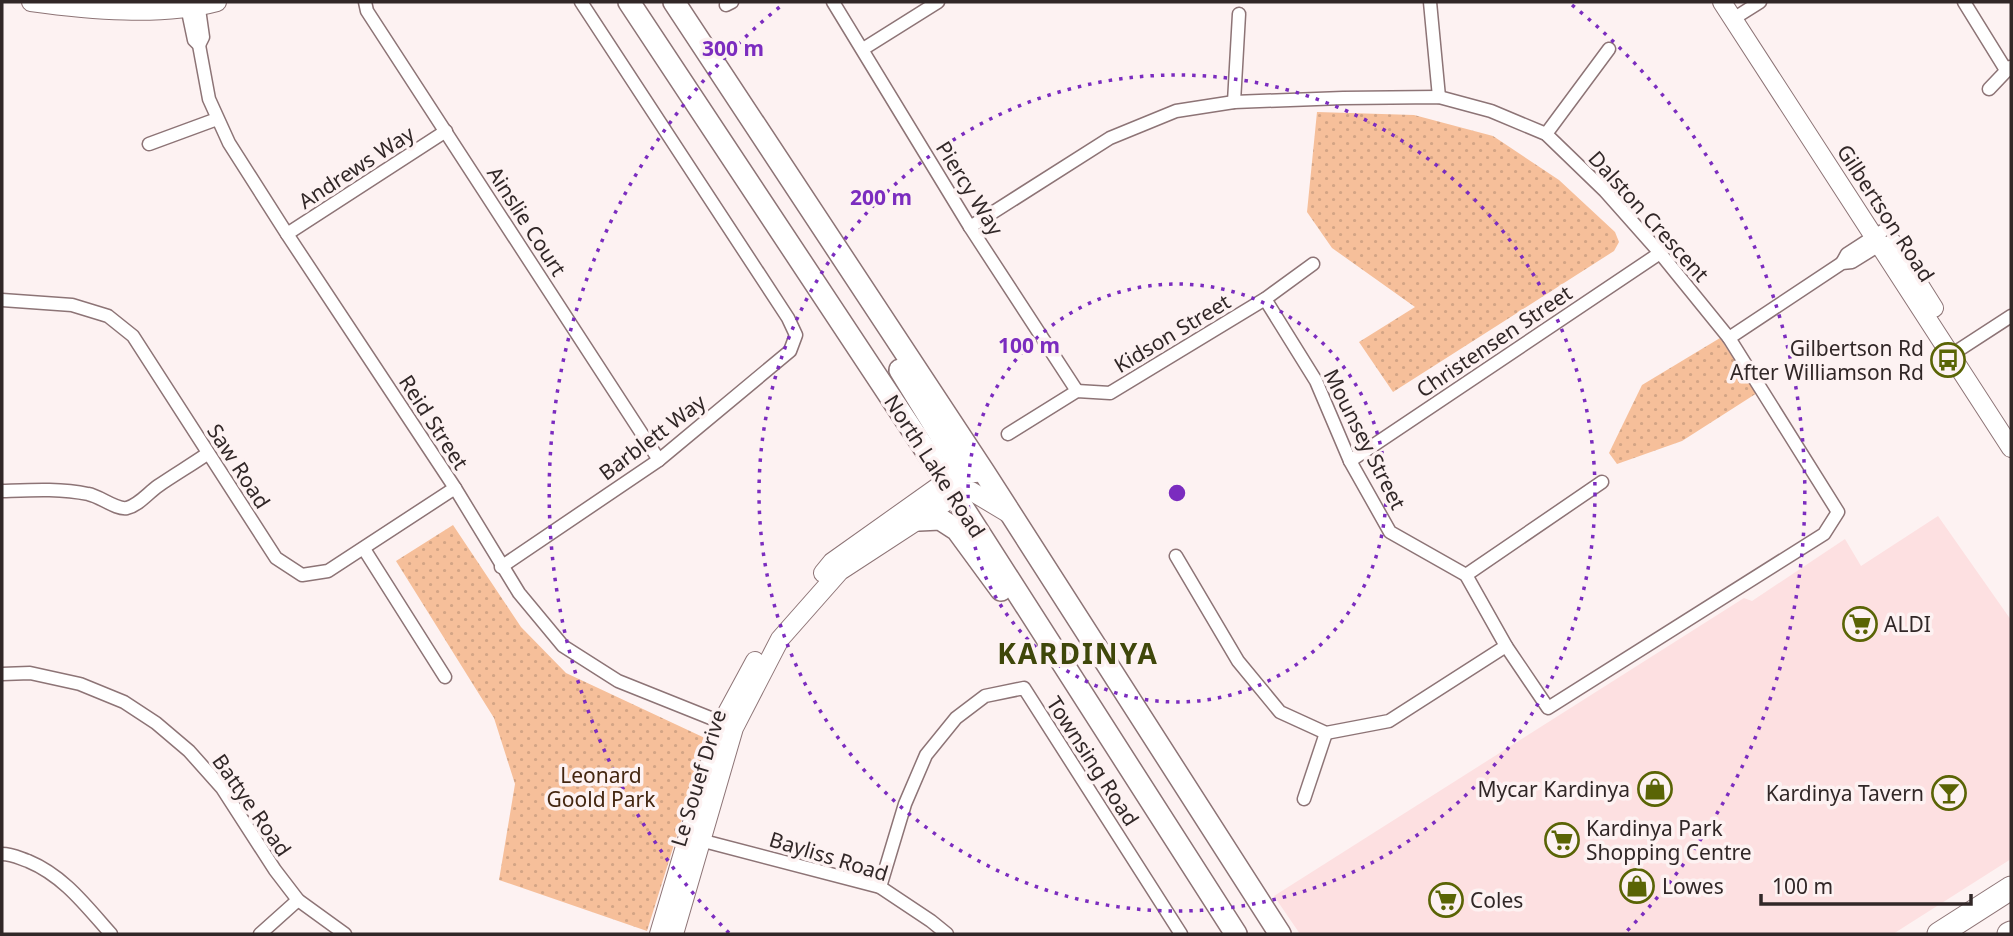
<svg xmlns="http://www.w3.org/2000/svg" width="2013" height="936" font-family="'Noto Sans',sans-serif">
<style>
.built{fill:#fde0e1}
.park{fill:url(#park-dots)}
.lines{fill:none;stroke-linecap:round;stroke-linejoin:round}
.street-casing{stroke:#8d7476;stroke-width:15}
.secondary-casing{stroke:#8d7476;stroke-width:20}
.primary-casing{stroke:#8d7476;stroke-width:24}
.highway-casing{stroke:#8d7476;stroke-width:25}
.street{stroke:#fff;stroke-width:12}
.secondary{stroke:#fff;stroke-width:18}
.primary{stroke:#fff;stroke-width:21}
.highway{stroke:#fff;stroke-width:23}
.ring{fill:none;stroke:#7b2cbf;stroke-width:3.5;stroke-dasharray:3.5 7}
.labels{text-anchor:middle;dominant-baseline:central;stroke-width:7;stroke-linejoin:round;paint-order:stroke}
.street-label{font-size:21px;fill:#312727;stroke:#fdf2f2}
.poi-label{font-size:21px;fill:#312727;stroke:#fdf2f2;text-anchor:start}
.park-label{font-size:21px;fill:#432610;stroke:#fdf2f2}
.district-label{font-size:28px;font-weight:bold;letter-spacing:2px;fill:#3f470a;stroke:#fdf2f2}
.centre{fill:#7b2cbf;stroke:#fdf2f2;stroke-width:3.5}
.ring-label{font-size:21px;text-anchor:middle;font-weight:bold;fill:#7b2cbf;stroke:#fdf2f2;stroke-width:7;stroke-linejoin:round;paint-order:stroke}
</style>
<defs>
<pattern id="park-dots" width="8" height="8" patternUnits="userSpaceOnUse" patternTransform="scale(1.75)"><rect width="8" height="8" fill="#f6bf9a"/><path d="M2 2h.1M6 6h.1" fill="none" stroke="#d3a485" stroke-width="1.8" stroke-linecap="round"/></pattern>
</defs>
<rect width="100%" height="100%" fill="#fdf2f2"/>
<polygon class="built" points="1938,516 2011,620 2011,859 1893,934 1300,934 1274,896 1744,598 1752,601 1845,539 1861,566"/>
<g class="park">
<polygon points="1317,112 1414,115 1493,136 1559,180 1615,232 1619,242 1614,251 1393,392 1359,342 1415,307 1332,248 1307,212"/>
<polygon points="1720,338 1757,393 1682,441 1617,464 1609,453 1642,385"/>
<polygon points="453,525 521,627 566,673 707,739 647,931 499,880 515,784 494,718 396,561"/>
</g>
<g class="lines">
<g class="street-casing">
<g id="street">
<polyline points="186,2 194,40 199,45 209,99 229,143 287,234 455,488 519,593 563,646 618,681 728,725"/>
<polyline points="198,2 203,37 199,45"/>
<polyline points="365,2 367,11 659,460"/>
<polyline points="833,2 970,227 1077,391"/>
<polyline points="1430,2 1439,97"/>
<polyline points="1964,2 2006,70"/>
<polyline points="726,5 732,2"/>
<polyline points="1733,19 1760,2"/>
<polyline points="863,49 938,2"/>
<polyline points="1989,89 2010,67"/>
<polyline points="1234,102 1239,14"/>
<polyline points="1546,134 1609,49"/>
<polyline points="149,144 217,119"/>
<polyline points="970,227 1110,138 1176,111 1234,102 1343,98 1439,97 1491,111 1546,134 1605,191 1660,253 1729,338 1838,512 1824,534 1548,708 1506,646 1466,575 1390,532 1350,461 1316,381 1265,299"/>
<polyline points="287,234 446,131"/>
<polyline points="1842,263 1847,254 1884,230"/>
<polyline points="2,300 72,305 108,316 133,336 276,558 302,575 328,571 455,488"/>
<polyline points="1729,338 1842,263 1852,262 1884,242"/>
<polyline points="1951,355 2011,316"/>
<polyline points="1008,434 1077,391 1110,393 1265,299 1313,264"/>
<polyline points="1350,461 1660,253"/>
<path d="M2 491C30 490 60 488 88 494 100 496 116 510 127 508 139 505 148 493 158 486 174 475 191 465 207 454"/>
<polyline points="364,549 445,677"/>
<polyline points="1176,556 1238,661 1280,712 1326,733 1389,721 1506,646"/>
<polyline points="501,567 659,460 790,351 796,335 788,318 581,2"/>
<polyline points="1466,575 1602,482"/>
<polyline points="2,674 30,673 80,684 124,702 156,723 189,751 222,788 275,870 298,900 345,934"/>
<polyline points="1304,799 1326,733"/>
<polyline points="696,839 880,887 931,921 947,934"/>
<path d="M2 854C12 854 19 858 28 861 64 876 86 906 111 934"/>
<polyline points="880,887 905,804 926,755 956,718 985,696 1024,688 1181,934"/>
<polyline points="260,934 298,900"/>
</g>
</g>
<g class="secondary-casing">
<g id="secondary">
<path d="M31 2C89 10 161 17 217 2"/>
<polyline points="1722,2 2011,448"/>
<polyline points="1893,243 1934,308"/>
<polyline points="823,573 832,562 946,481 956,475 984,472"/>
<polyline points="659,934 722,722 755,661"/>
<polyline points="674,934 734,728 780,639 840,571 955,496 971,491 1011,515"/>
</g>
</g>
<g class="primary-casing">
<g id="primary">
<polyline points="629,2 946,481 1236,934"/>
<polyline points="674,2 984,472 1280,934"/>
<polyline points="900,370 957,462 955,496"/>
<polyline points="919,520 940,519 957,530 1001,590"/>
</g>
</g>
<g class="highway-casing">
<g id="highway">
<polyline points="1939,934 2011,888"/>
<polyline points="2009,934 2011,933"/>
</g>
</g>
<use href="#street" class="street"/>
<use href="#secondary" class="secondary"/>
<use href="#primary" class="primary"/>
<use href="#highway" class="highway"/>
</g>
<g class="ring">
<circle cx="1177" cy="493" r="209"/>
<circle cx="1177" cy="493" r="418"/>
<path d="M729 933A628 628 0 0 1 782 5M1572 5A628 628 0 0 1 1625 933"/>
</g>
<defs>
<g id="bus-ring" transform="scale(1.75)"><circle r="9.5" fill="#fdf2f2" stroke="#5a6405" stroke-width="1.5"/><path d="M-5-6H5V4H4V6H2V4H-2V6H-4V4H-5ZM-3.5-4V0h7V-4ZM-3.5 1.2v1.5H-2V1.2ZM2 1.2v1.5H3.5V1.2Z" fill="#5a6405"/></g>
<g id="supermarket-ring" transform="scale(1.75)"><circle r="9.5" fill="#fdf2f2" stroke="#5a6405" stroke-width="1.5"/><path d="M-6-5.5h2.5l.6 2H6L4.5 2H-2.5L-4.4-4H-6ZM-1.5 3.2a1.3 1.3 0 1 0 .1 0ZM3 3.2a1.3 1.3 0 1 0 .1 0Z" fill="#5a6405"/></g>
<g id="shop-ring" transform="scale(1.75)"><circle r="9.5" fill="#fdf2f2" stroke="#5a6405" stroke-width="1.5"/><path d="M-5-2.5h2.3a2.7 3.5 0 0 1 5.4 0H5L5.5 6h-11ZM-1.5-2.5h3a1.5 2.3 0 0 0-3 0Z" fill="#5a6405"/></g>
<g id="bar-ring" transform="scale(1.75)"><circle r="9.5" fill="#fdf2f2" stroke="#5a6405" stroke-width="1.5"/><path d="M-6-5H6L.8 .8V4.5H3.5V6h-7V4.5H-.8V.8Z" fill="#5a6405"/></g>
</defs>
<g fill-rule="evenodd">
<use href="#bus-ring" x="1948" y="360"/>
<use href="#supermarket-ring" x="1860" y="624"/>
<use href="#shop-ring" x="1655" y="789"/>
<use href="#bar-ring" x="1949" y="793"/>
<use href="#supermarket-ring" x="1562" y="840"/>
<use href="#shop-ring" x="1637" y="886"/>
<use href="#supermarket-ring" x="1446" y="900"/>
</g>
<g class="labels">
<g class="street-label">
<text transform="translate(356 167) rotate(-33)">Andrews Way</text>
<text transform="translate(970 188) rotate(58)">Piercy Way</text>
<text transform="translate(1886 213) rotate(57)">Gilbertson Road</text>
<text transform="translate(1649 216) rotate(48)">Dalston Crescent</text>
<text transform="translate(527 221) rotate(57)">Ainslie Court</text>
<text transform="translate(1172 333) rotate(-31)">Kidson Street</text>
<text transform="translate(1494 341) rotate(-34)">Christensen Street</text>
<text transform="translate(434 422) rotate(57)">Reid Street</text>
<text transform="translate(652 437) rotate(-37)">Barblett Way</text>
<text transform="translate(1365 439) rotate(63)">Mounsey Street</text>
<text transform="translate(239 466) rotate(57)">Saw Road</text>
<text transform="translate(935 466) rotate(57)">North Lake Road</text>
<text transform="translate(1093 761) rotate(57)">Townsing Road</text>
<text transform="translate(698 778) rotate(-73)">Le Souef Drive</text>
<text transform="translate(252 805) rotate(55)">Battye Road</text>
<text transform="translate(829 856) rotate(17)">Bayliss Road</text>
</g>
<g class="poi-label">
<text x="1924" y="348" text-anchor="end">Gilbertson Rd<tspan x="1924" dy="24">After Williamson Rd</tspan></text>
<text x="1884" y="624">ALDI</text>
<text x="1630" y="789" text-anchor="end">Mycar Kardinya</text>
<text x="1924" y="793" text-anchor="end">Kardinya Tavern</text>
<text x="1586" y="828">Kardinya Park<tspan x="1586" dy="24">Shopping Centre</tspan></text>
<text x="1662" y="886">Lowes</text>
<text x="1470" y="900">Coles</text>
</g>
<g class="park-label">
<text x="601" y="775">Leonard<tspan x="601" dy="24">Goold Park</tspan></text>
</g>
<g class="district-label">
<text x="1078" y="653">KARDINYA</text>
</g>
</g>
<circle cx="1177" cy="493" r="10" class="centre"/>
<g class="ring-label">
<text x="733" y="56">300 m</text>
<text x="881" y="205">200 m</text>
<text x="1029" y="353">100 m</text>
</g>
<rect width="2013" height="936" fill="none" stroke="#312727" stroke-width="7"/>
<path d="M1761 894v10h210v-10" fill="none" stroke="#312727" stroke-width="3.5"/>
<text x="1772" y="894" font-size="21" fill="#312727" stroke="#fdf2f2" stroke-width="5" paint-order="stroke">100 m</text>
</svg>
